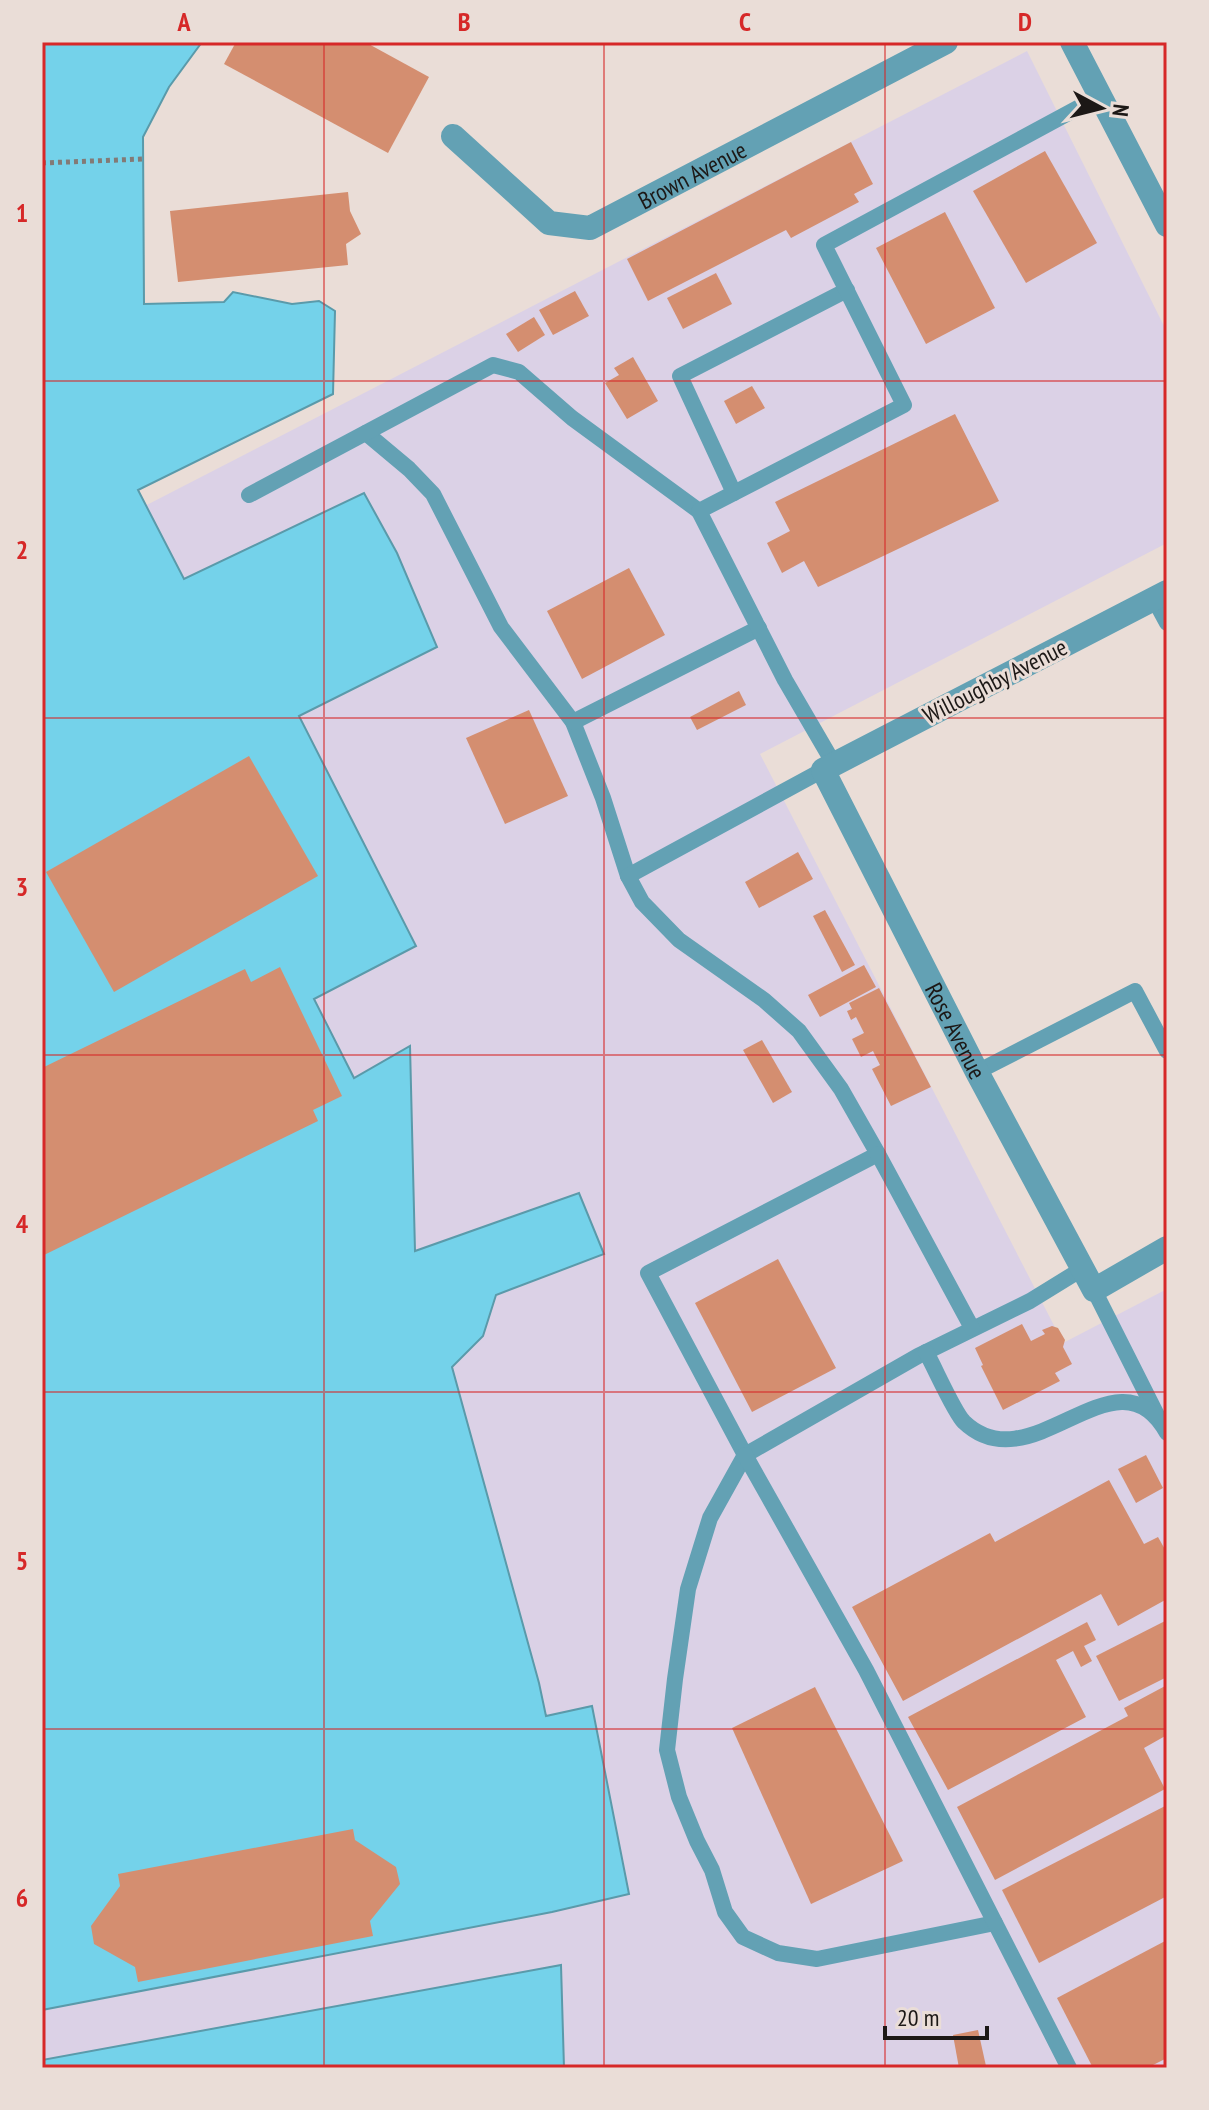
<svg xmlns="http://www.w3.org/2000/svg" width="1209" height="2110" font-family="'PT Sans Narrow',sans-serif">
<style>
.industrial{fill:#dbd1e6}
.water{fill:#74d2ea;stroke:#5a9aaa;stroke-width:2}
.building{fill:#d48e70}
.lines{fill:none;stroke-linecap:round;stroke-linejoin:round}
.path{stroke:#837a76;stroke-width:5;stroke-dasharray:4 4;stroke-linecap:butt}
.lane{stroke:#63a1b4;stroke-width:16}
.street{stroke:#63a1b4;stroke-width:24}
.grid{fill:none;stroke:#d62828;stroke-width:2;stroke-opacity:0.55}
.labels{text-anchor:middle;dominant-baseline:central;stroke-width:6;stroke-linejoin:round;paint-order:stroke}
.street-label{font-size:24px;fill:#1c1816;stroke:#eaddd7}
.neatline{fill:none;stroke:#d62828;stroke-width:3}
.grid-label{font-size:26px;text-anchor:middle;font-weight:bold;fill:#d62828}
</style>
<rect width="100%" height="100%" fill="#eaddd7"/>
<polygon class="industrial" points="1027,51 1167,332 1167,543 760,754 1063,1343 1167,1289 1167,2068 42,2068 42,559"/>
<g class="water">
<polygon points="42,42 202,42 169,87 143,137 144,304 224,302 233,292 292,304 319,301 335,311 333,394 138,490 184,579 364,493 397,553 437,647 299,716 416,946 314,999 354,1078 410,1046 415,1251 579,1193 604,1254 496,1295 483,1336 452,1367 539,1683 546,1716 592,1706 629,1894 552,1912 42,2010"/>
<polygon points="561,1965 564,2068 42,2068 42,2060"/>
</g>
<g class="building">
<polygon points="236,42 365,42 429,77 388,153 224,64"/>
<polygon points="851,142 873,184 854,194 859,202 791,238 786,230 648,301 627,259"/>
<polygon points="1045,151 1097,243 1026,283 973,191"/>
<polygon points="348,192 350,211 361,234 346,244 348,265 178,282 170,211"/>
<polygon points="945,212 995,308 926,344 876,248"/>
<polygon points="716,273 732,304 683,329 667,298"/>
<polygon points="575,291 589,316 553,335 539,310"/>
<polygon points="534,317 545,335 518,352 506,334"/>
<polygon points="633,357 658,401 627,419 605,383 619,375 614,368"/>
<polygon points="752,386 765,408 736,424 724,401"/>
<polygon points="955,414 999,501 818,587 804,561 782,573 767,543 790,531 775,502"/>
<polygon points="629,568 665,635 582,679 547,611"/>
<polygon points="739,691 746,705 697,730 690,717"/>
<polygon points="529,710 568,796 505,824 466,738"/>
<polygon points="249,756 318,876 114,992 46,872"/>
<polygon points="798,852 813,879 759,908 745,882"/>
<polygon points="825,910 855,965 842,972 813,916"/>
<polygon points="864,965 876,987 820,1017 808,995"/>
<polygon points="280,967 342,1096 313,1110 318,1121 42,1256 42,1068 245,969 251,982"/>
<polygon points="879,988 931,1087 891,1106 872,1069 880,1065 873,1051 861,1057 852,1039 864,1033 856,1017 851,1020 847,1011 852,1009 849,1003"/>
<polygon points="762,1040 792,1092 773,1103 743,1050"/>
<polygon points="778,1259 836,1368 752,1412 695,1303"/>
<polygon points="1022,1324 1031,1341 1045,1334 1042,1330 1052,1326 1058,1328 1065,1340 1063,1347 1072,1364 1055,1373 1060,1381 1003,1410 981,1366 983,1365 975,1348"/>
<polygon points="1146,1455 1163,1488 1136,1503 1118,1469"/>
<polygon points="1109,1480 1144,1544 1158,1537 1167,1553 1167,1599 1118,1626 1101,1594 903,1701 852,1607 990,1533 995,1542"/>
<polygon points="1167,1620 1167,1677 1119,1701 1096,1656"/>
<polygon points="1087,1622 1096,1640 1084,1646 1092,1661 1081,1667 1073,1651 1056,1660 1086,1717 948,1790 908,1717"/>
<polygon points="1167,1685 1167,1735 1144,1748 1165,1789 995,1880 957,1807 1128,1716 1124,1708"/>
<polygon points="815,1687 903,1861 811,1904 732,1728"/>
<polygon points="1167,1805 1167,1896 1039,1963 1002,1890"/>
<polygon points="353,1829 355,1840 396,1867 400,1884 370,1921 373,1936 138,1982 135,1967 94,1944 91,1926 120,1886 118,1874"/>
<polygon points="1167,1940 1167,2058 1147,2068 1093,2068 1057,1998"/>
<polygon points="978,2030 986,2066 959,2068 953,2035"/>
</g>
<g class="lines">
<polyline class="path" points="42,163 143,159"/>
<g class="lane">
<polyline points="366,433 409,469 433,494 501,627 573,722 603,798 628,876"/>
<polyline points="734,493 680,376 847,290"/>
<polyline points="249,495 493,365 519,372 572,418 699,511"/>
<polyline points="1154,599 1167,623"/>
<polyline points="573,722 759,628"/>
<polyline points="834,764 785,680 699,511 904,405 824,245 1100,96"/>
<polyline points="823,770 628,876 642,902 679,940 764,1000 799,1031 841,1089 878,1154 648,1273 745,1455 918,1356 1030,1301 1082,1269"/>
<polyline points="977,1072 1135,991 1167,1051"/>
<polyline points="878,1154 972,1328"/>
<polyline points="1094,1290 1157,1415"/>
<path d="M926 1352C935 1368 954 1412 964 1422 1032 1487 1117 1342 1167 1433"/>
<polyline points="745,1455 710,1518 688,1589 675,1679 667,1750 679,1797 697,1841 712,1870 725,1912 743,1937 778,1953 817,1959 995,1923"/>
<polyline points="745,1455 866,1670 1069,2068"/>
</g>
<g class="street">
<polyline points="1072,42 1167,225"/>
<path id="s1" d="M453 136 549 223 590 228 946 42"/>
<path id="s2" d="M1167 592 823 770 977 1072 1094 1290 1167 1248"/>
</g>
</g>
<path class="grid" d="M324 42V2068M604 42V2068M885 42V2068M42 381H1167M42 718H1167M42 1055H1167M42 1392H1167M42 1729H1167"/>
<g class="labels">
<g class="street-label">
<text stroke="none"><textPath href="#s1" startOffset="286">Brown Avenue</textPath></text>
<text transform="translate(995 681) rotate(-27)">Willoughby Avenue</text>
<text stroke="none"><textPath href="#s2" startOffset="680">Rose Avenue</textPath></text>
</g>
</g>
<rect width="1209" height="2110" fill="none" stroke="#eaddd7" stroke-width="88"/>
<g transform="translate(1101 108) rotate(97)" stroke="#eaddd7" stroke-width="6" paint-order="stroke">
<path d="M0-6L14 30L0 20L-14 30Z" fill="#1c1816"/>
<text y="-12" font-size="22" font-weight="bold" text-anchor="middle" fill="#1c1816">N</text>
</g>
<path d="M885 2026v12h102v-12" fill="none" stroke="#1c1816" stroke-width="4"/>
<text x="897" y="2026" font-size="24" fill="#1c1816" stroke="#eaddd7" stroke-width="6" paint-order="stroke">20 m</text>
<rect x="44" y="44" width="1121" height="2022" class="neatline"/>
<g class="grid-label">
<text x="184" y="31">A</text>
<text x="464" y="31">B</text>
<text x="745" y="31">C</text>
<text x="1025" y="31">D</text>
<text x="22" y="222">1</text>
<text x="22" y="559">2</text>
<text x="22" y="896">3</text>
<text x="22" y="1233">4</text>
<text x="22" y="1570">5</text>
<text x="22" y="1907">6</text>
</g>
</svg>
